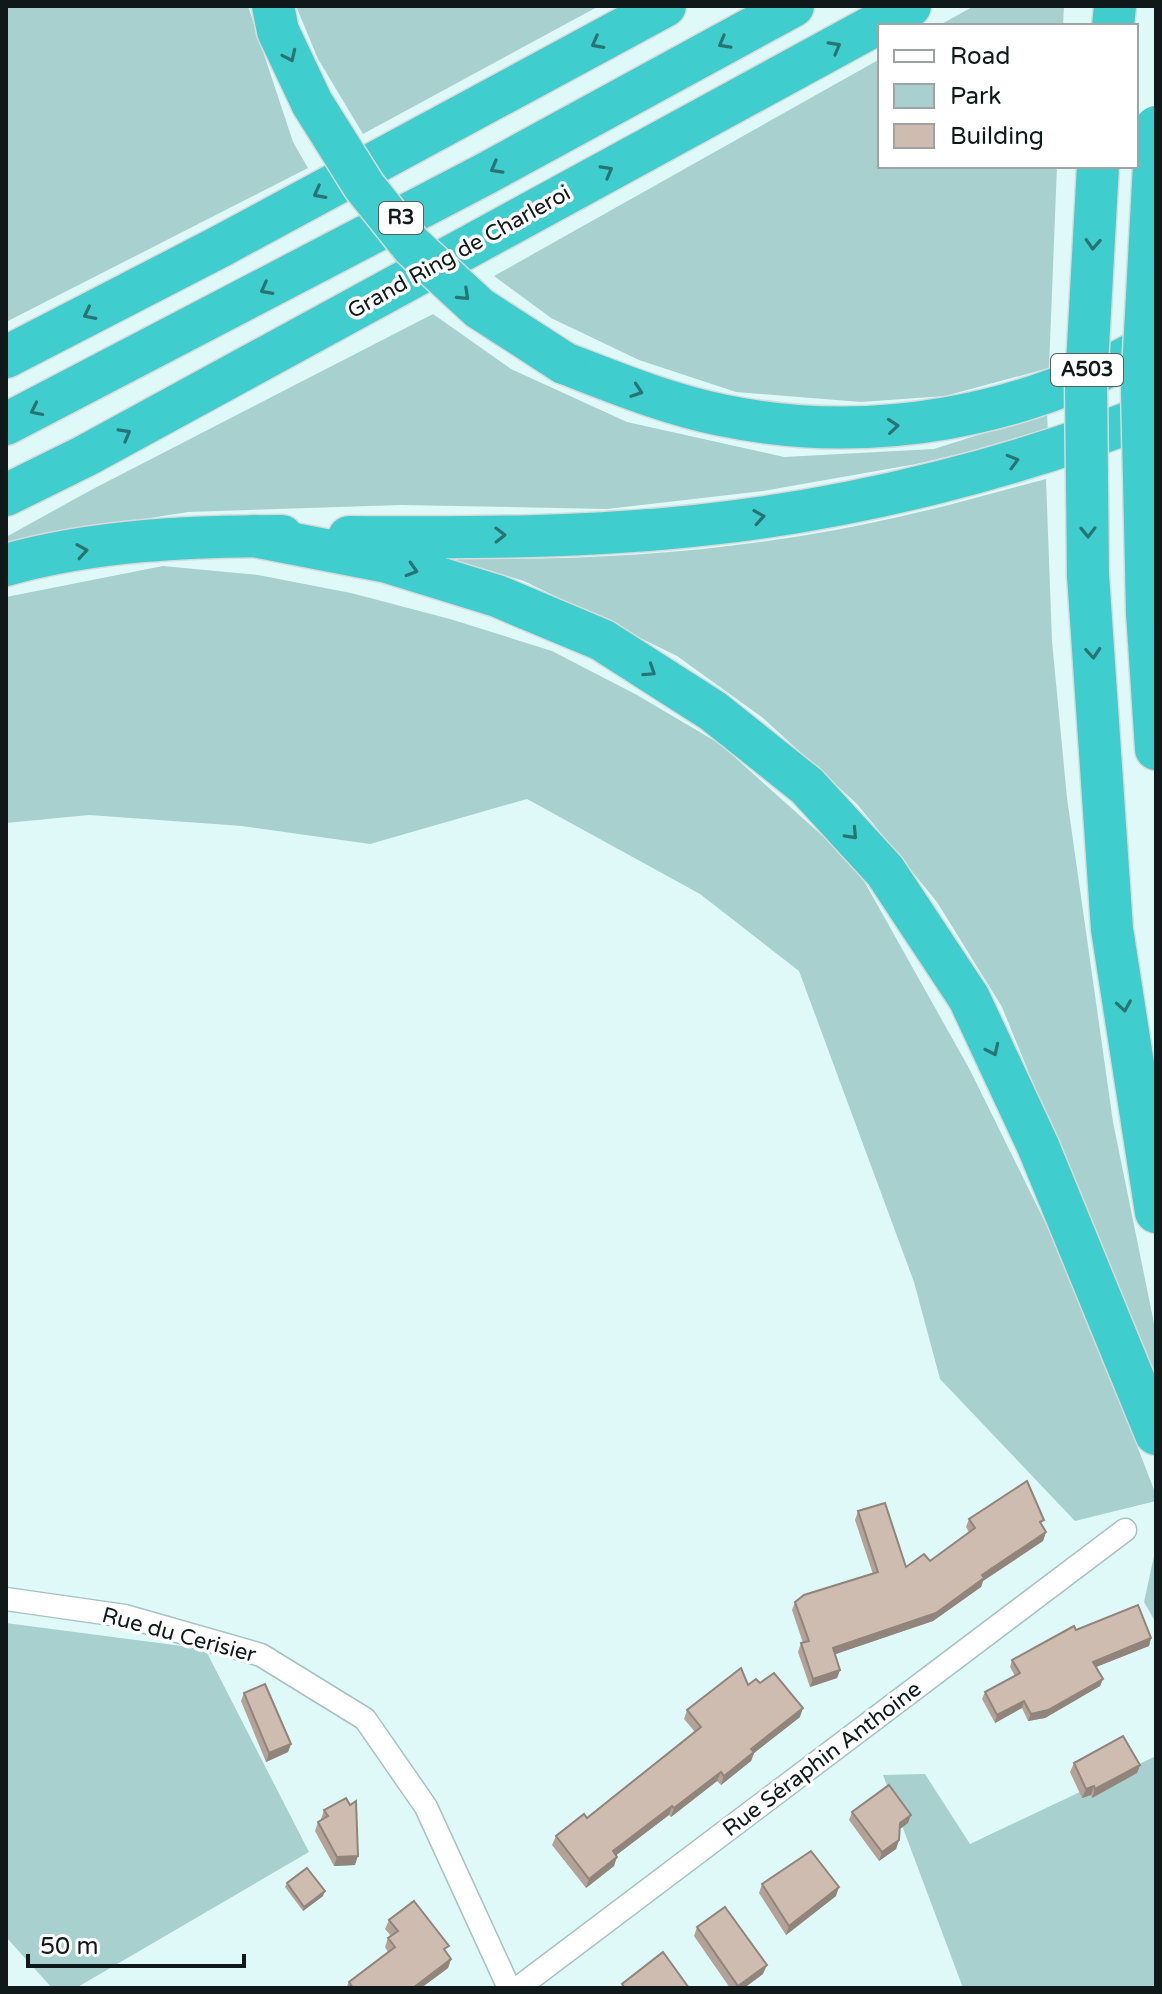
<svg xmlns="http://www.w3.org/2000/svg" width="1162" height="1994" font-family="'Varela Round',sans-serif">
<style>
.green{fill:#a8d0cf}
.lines{fill:none;stroke-linecap:round;stroke-linejoin:round}
.minor-casing{stroke:#a8c1c1;stroke-width:25}
.motorway-casing{stroke:#d9dada;stroke-width:45}
.minor{stroke:#fff;stroke-width:22}
.motorway{stroke:#3fcdcd;stroke-width:42}
.motorway-bridge-casing{stroke:#d9dada;stroke-width:45;stroke-linecap:butt}
.motorway-bridge{stroke:#3fcdcd;stroke-width:42}
.wall{fill:#b2a297}
.shaded-wall{fill:#91847b}
.building{fill:#cfbcb0;stroke:#91847b;stroke-width:2}
.oneway{stroke:#287373}
.labels{text-anchor:middle;dominant-baseline:central;stroke-width:7;stroke-linejoin:round;paint-order:stroke}
.shield{fill:#fff;stroke:#585e5e;stroke-width:2}
.shield-label{font-size:20px;font-weight:bold;fill:#101919}
.street-label{font-size:22px;fill:#101919;stroke:#fff}
</style>
<rect width="100%" height="100%" fill="#dff9f9"/>
<g class="green">
<polygon points="6,6 248,6 293,142 308,168 6,322"/>
<polygon points="296,6 599,6 363,134 318,59"/>
<polygon points="974,6 1064,6 1063,26 938,26"/>
<polygon points="880,59 880,166 1057,166 1049,368 945,396 861,402 736,392 639,360 551,318 494,276"/>
<polygon points="433,314 511,369 627,422 784,457 934,449 1047,413 1048,433 916,464 763,491 607,509 401,505 188,512 81,529 6,546 6,537 91,490"/>
<path d="M1046 479 1052 641 1067 798 1113 1122 1156 1333V1385L1002 1007 937 902 857 804 763 718 677 656 524 581 457 561 458 558C608 562 764 549 911 514 956 504 1001 491 1046 479Z"/>
<polygon points="163,566 258,575 351,593 450,619 552,651 637,695 720,744 855,865 970,1070 1073,1279 1156,1495 1156,1501 1075,1521 940,1379 914,1282 799,971 700,894 527,799 370,844 242,826 89,815 6,823 6,597"/>
<polygon points="1156,1547 1156,1623 1144,1602"/>
<polygon points="6,1623 205,1649 309,1852 76,1988 52,1988 6,1937"/>
<polygon points="1156,1756 1156,1988 963,1988 883,1775 925,1774 970,1844"/>
</g>
<g class="lines">
<g class="minor-casing">
<g id="minor">
<polyline points="6,1599 125,1616 261,1655 365,1719 426,1807 509,1988"/>
<polyline points="518,1988 1125,1530"/>
</g>
</g>
<g class="motorway-casing">
<g id="motorway">
<polyline points="273,6 278,31 312,103"/>
<polyline points="1113,26 1115,6"/>
<polyline points="6,357 219,247 665,6"/>
<path d="M564 363C616 383 667 404 721 415 869 446 1026 418 1156 341"/>
<polyline points="6,424 485,174 793,6"/>
<polyline points="6,495 85,456 910,6"/>
<polyline points="254,536 387,562 497,596 602,640 713,711 807,786 885,871 969,998 1038,1146 1156,1434"/>
<path d="M349 537C469 538 591 538 711 524 857 508 1020 467 1156 412"/>
<path d="M6 565C95 540 190 536 282 536"/>
<polyline points="1088,575 1112,929 1156,1212"/>
<polyline points="1147,612 1156,749"/>
</g>
</g>
<use href="#minor" class="minor"/>
<use href="#motorway" class="motorway"/>
<g class="motorway-bridge-casing">
<g id="motorway-bridge">
<polyline points="312,103 364,186 412,246 479,308 564,363"/>
<polyline points="1088,575 1086,383 1098,166"/>
<polyline points="1147,612 1142,389 1156,127"/>
</g>
</g>
<use href="#motorway-bridge" class="motorway-bridge"/>
</g>
<g class="wall">
<polygon points="858,1511 906,1567 930,1561 969,1532 966,1527 969,1519 1042,1526 1046,1532 1043,1541 983,1581 981,1587 933,1621 835,1654 840,1670 837,1678 810,1687 798,1652 801,1643 803,1643 792,1610 795,1602 873,1574 855,1520"/>
<polygon points="1076,1630 1151,1638 1149,1646 1096,1667 1103,1679 1100,1686 1045,1718 1028,1721 1022,1708 995,1723 982,1699 985,1692 1015,1676 1010,1667 1012,1660"/>
<polygon points="748,1685 800,1717 754,1753 751,1761 721,1785 717,1781 671,1817 669,1815 616,1855 614,1866 586,1888 552,1845 556,1836 587,1818 695,1732 684,1719 687,1710"/>
<polygon points="244,1693 291,1744 288,1752 266,1762 241,1701"/>
<polygon points="1074,1763 1140,1765 1137,1773 1092,1798 1091,1795 1082,1798 1070,1772"/>
<polygon points="324,1810 355,1865 334,1866 315,1831 318,1822 322,1820 321,1819"/>
<polygon points="852,1812 908,1823 900,1829 899,1840 896,1849 879,1861 849,1820"/>
<polygon points="287,1883 323,1896 303,1911 285,1887"/>
<polygon points="762,1884 836,1896 786,1935 759,1893"/>
<polygon points="389,1920 446,1952 451,1959 448,1968 421,1988 346,1988 349,1982 388,1952 385,1947 388,1938 391,1936 385,1929"/>
<polygon points="697,1927 763,1974 744,1988 730,1988 694,1936"/>
</g>
<g class="shaded-wall">
<polygon points="1046,1532 1043,1541 983,1581 981,1587 933,1621 830,1656 833,1648 982,1575"/>
<polygon points="1151,1638 1149,1646 1091,1669 1093,1662"/>
<polygon points="840,1670 837,1678 810,1687 813,1679"/>
<polygon points="1103,1679 1100,1686 1045,1718 1028,1721 1031,1714"/>
<polygon points="1024,1701 1022,1708 995,1723 997,1715"/>
<polygon points="803,1708 800,1717 754,1753 751,1761 721,1785 724,1776 751,1749"/>
<polygon points="291,1744 288,1752 266,1762 269,1753"/>
<polygon points="1140,1765 1137,1773 1092,1798 1095,1789"/>
<polygon points="721,1772 717,1781 671,1817 674,1808"/>
<polygon points="1094,1786 1091,1795 1082,1798 1086,1789"/>
<polygon points="672,1806 669,1815 610,1860 613,1851"/>
<polygon points="911,1815 908,1823 897,1831 900,1823"/>
<polygon points="899,1840 896,1849 879,1861 882,1852"/>
<polygon points="358,1856 355,1865 334,1866 337,1857"/>
<polygon points="617,1857 614,1866 586,1888 589,1879"/>
<polygon points="839,1887 836,1896 786,1935 789,1926"/>
<polygon points="325,1891 323,1896 303,1911 304,1907"/>
<polygon points="451,1959 448,1968 421,1988 413,1988"/>
<polygon points="767,1965 763,1974 744,1988 737,1988 738,1986"/>
</g>
<g class="building">
<polygon points="1027,1481 1044,1520 1040,1522 1046,1532 982,1575 984,1578 936,1613 833,1648 840,1670 813,1679 801,1643 809,1641 795,1602 804,1595 878,1572 858,1511 885,1503 906,1567 924,1554 930,1561 975,1528 969,1519"/>
<polygon points="1138,1605 1151,1638 1093,1662 1103,1679 1048,1710 1031,1714 1024,1701 997,1715 985,1692 1020,1673 1012,1660 1074,1626 1076,1630"/>
<polygon points="741,1668 748,1685 756,1679 760,1683 774,1673 803,1708 751,1749 754,1752 724,1776 721,1772 674,1808 672,1806 613,1851 617,1857 589,1879 556,1836 584,1814 587,1818 701,1727 687,1710"/>
<polygon points="265,1684 291,1744 269,1753 244,1693"/>
<polygon points="1123,1736 1140,1765 1095,1789 1094,1786 1086,1789 1074,1763"/>
<polygon points="889,1785 911,1815 900,1823 899,1840 882,1852 852,1812"/>
<polygon points="346,1798 350,1805 356,1801 358,1856 337,1857 318,1822 328,1816 324,1810"/>
<polygon points="811,1851 839,1887 789,1926 762,1884"/>
<polygon points="307,1868 325,1891 304,1907 287,1883"/>
<polygon points="414,1901 449,1946 444,1949 451,1959 413,1988 353,1988 349,1982 395,1947 388,1938 398,1931 389,1920"/>
<polygon points="725,1907 767,1965 738,1986 697,1927"/>
<polygon points="663,1952 689,1988 625,1988 622,1984"/>
</g>
<defs><path id="oneway-chevron" d="M-2-3.5L2.5 0L-2 3.5" fill="none" stroke-width="1.6" stroke-linecap="round" stroke-linejoin="round" transform="scale(2)"/></defs>
<g class="oneway">
<use href="#oneway-chevron" transform="translate(597 43) rotate(152)"/>
<use href="#oneway-chevron" transform="translate(724 43) rotate(151)"/>
<use href="#oneway-chevron" transform="translate(835 47) rotate(-29)"/>
<use href="#oneway-chevron" transform="translate(290 56) rotate(65)"/>
<use href="#oneway-chevron" transform="translate(496 168) rotate(151)"/>
<use href="#oneway-chevron" transform="translate(607 171) rotate(-29)"/>
<use href="#oneway-chevron" transform="translate(319 193) rotate(152)"/>
<use href="#oneway-chevron" transform="translate(1093 244) rotate(93)"/>
<use href="#oneway-chevron" transform="translate(266 289) rotate(152)"/>
<use href="#oneway-chevron" transform="translate(464 295) rotate(43)"/>
<use href="#oneway-chevron" transform="translate(89 314) rotate(153)"/>
<use href="#oneway-chevron" transform="translate(637 391) rotate(19)"/>
<use href="#oneway-chevron" transform="translate(36 410) rotate(154)"/>
<use href="#oneway-chevron" transform="translate(893 426) rotate(-5)"/>
<use href="#oneway-chevron" transform="translate(125 434) rotate(-29)"/>
<use href="#oneway-chevron" transform="translate(1013 461) rotate(-16)"/>
<use href="#oneway-chevron" transform="translate(759 517) rotate(-9)"/>
<use href="#oneway-chevron" transform="translate(1088 532) rotate(89)"/>
<use href="#oneway-chevron" transform="translate(500 535) rotate(-1)"/>
<use href="#oneway-chevron" transform="translate(82 551) rotate(-9)"/>
<use href="#oneway-chevron" transform="translate(412 570) rotate(17)"/>
<use href="#oneway-chevron" transform="translate(1093 653) rotate(86)"/>
<use href="#oneway-chevron" transform="translate(650 671) rotate(33)"/>
<use href="#oneway-chevron" transform="translate(852 834) rotate(47)"/>
<use href="#oneway-chevron" transform="translate(1124 1006) rotate(81)"/>
<use href="#oneway-chevron" transform="translate(993 1050) rotate(65)"/>
</g>
<g class="labels">
<g class="shield">
<rect x="379" y="202" width="44" height="32" rx="6"/>
<rect x="1051" y="354" width="72" height="32" rx="6"/>
</g>
<g class="shield-label">
<text x="401" y="218">R3</text>
<text x="1087" y="370">A503</text>
</g>
<g class="street-label">
<text transform="translate(459 252) rotate(-29)">Grand Ring de Charleroi</text>
<text transform="translate(179 1635) rotate(15)">Rue du Cerisier</text>
<text transform="translate(822 1759) rotate(-37)">Rue Séraphin Anthoine</text>
</g>
</g>
<rect width="1162" height="1994" fill="none" stroke="#101919" stroke-width="16"/>
<rect x="878" y="24" width="260" height="144" fill="#ffffff" stroke="#9fa3a3" stroke-width="2"/>
<rect x="894" y="50" width="40" height="12" fill="#ffffff" stroke="#9fa3a3" stroke-width="2"/>
<text x="950" y="64" font-size="24" fill="#101919">Road</text>
<rect x="894" y="84" width="40" height="24" fill="#a8d0cf" stroke="#9fa3a3" stroke-width="2"/>
<text x="950" y="104" font-size="24" fill="#101919">Park</text>
<rect x="894" y="124" width="40" height="24" fill="#cfbcb0" stroke="#9fa3a3" stroke-width="2"/>
<text x="950" y="144" font-size="24" fill="#101919">Building</text>
<path d="M28 1954v12h216v-12" fill="none" stroke="#101919" stroke-width="4"/>
<text x="40" y="1954" font-size="24" fill="#101919" stroke="#ffffff" stroke-width="6" paint-order="stroke">50 m</text>
</svg>
